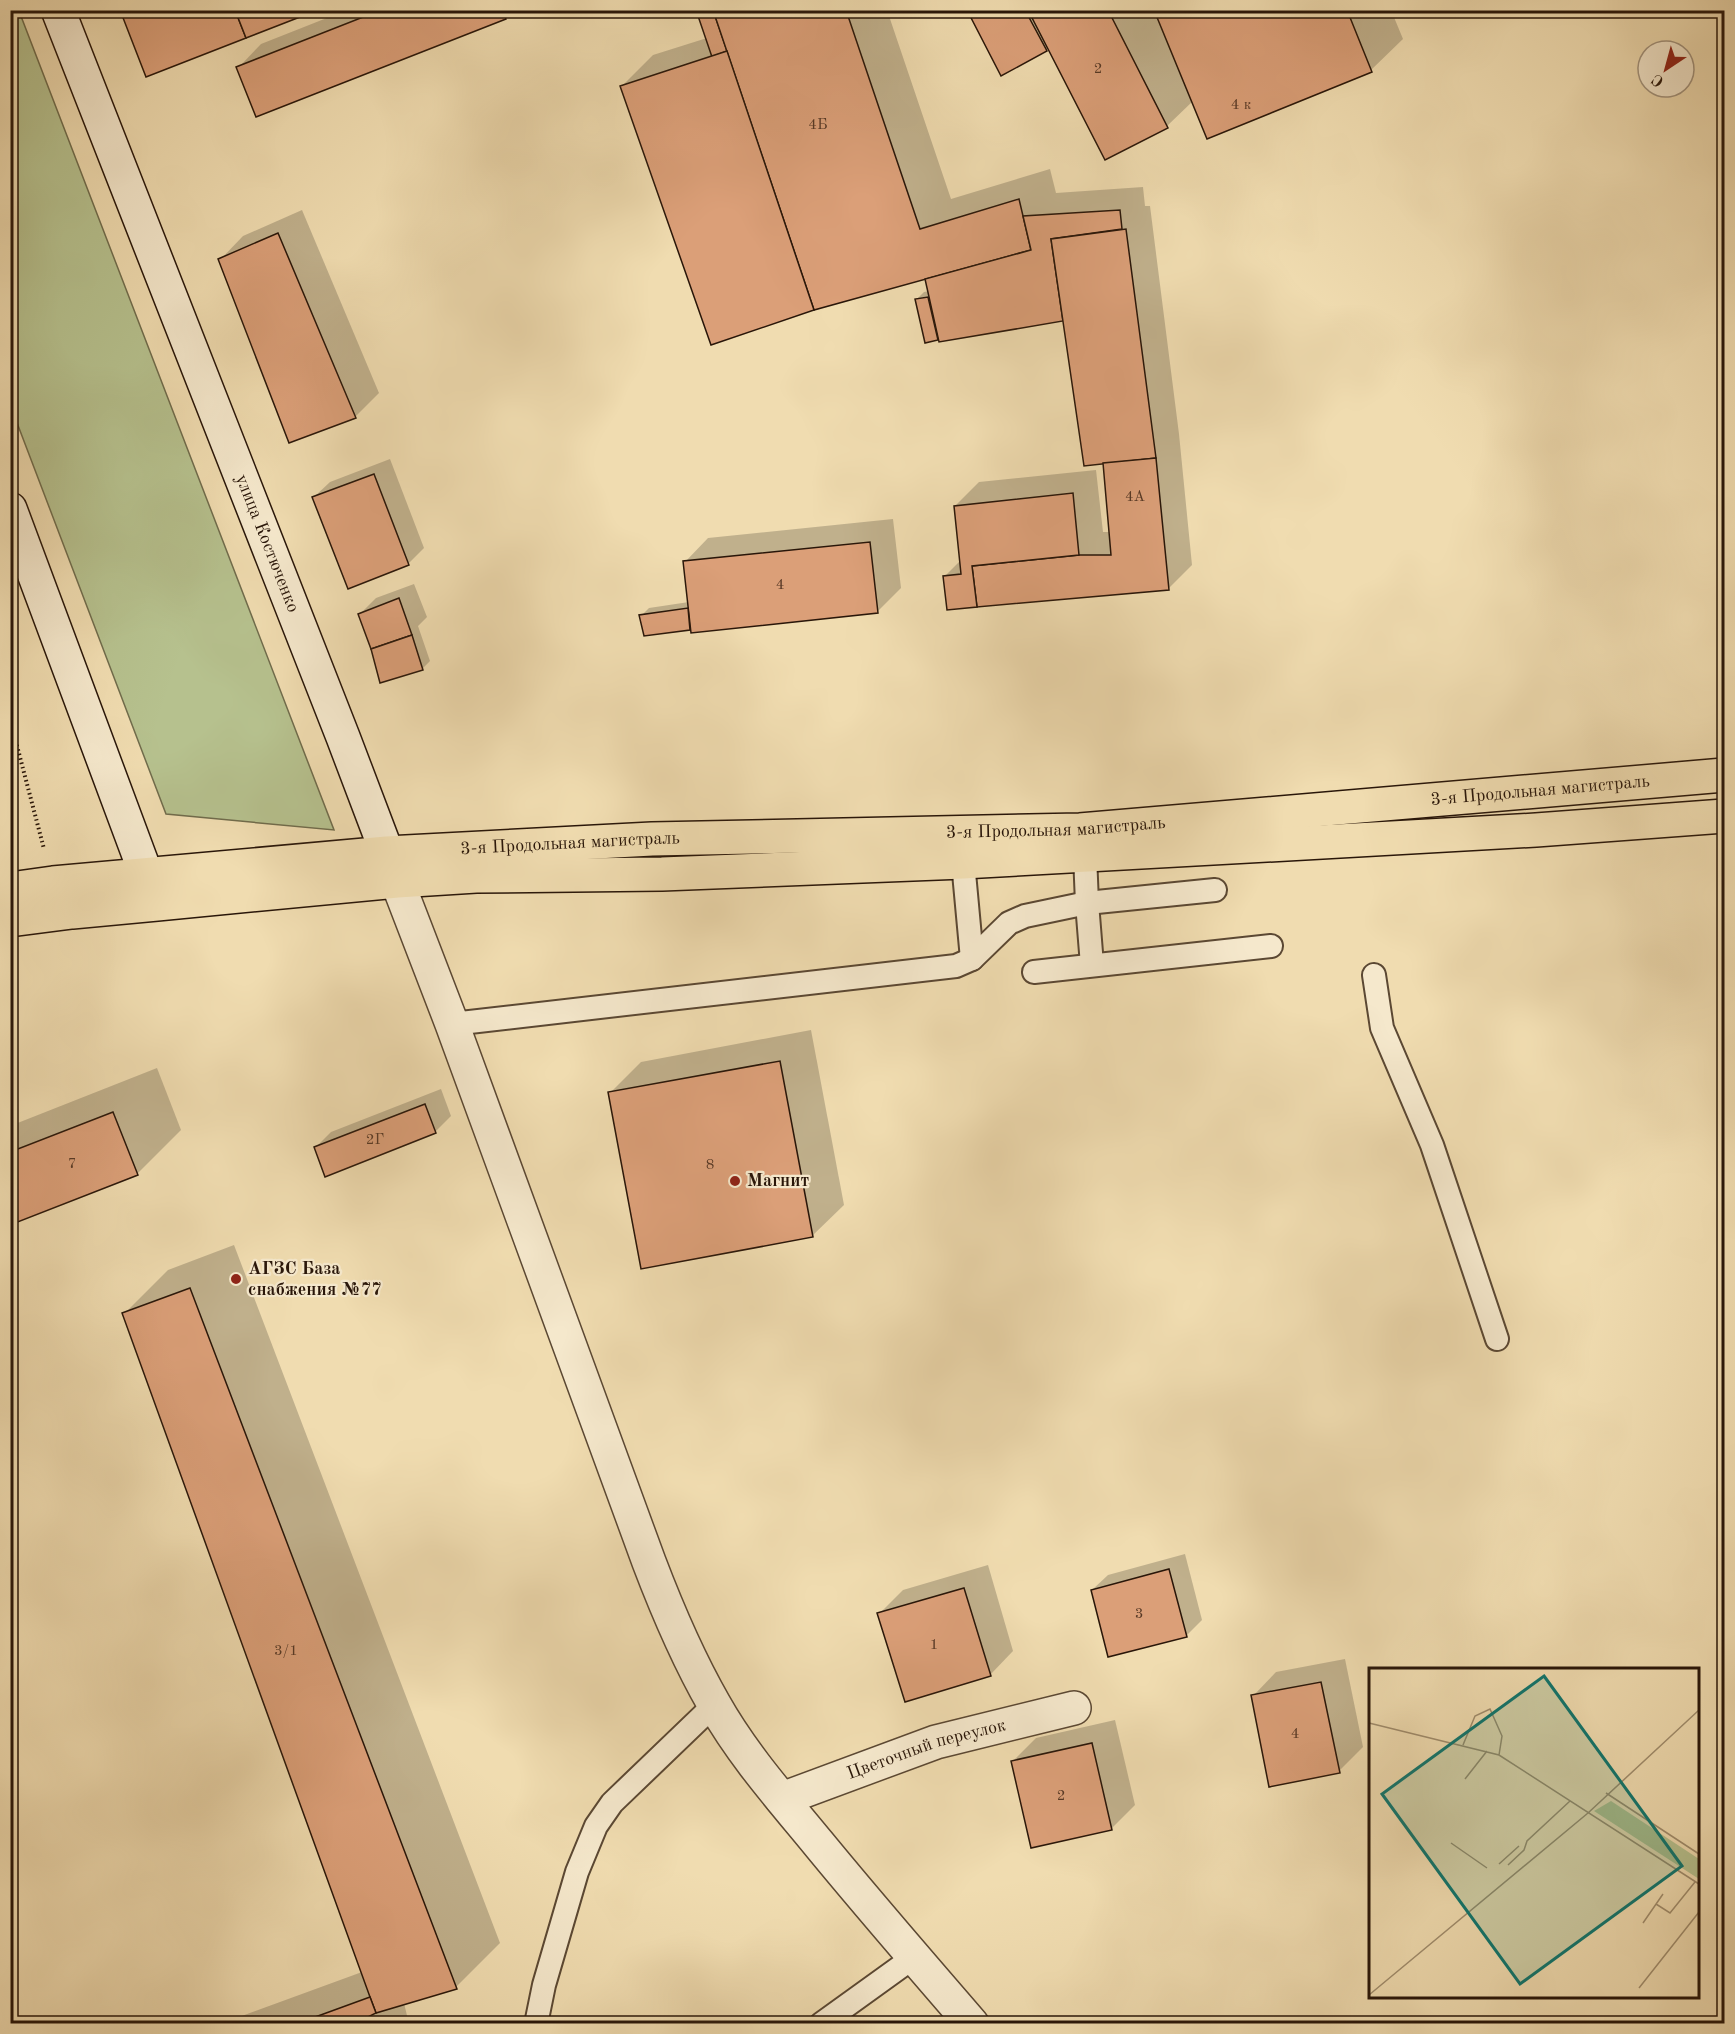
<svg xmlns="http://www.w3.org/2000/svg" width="1735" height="2034" font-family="'Old Standard TT',serif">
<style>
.green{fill:#b6c18e;stroke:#706c4c;stroke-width:1.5}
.shadow{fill:#0003}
.building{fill:#db9f78;stroke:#291609;stroke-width:1.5}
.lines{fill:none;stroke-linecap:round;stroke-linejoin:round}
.lane-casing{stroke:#5b4833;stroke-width:26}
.street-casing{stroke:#5b4833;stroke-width:36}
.secondary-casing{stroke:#291609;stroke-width:36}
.highway-casing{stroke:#291609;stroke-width:36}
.path{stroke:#291609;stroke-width:4;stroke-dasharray:1.5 3;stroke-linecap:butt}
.lane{stroke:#f5e8cc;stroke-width:22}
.street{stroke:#f5e8cc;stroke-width:33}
.secondary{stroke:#f5e8cc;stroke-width:33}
.highway{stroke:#f0dcb0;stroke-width:33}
.poi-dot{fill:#8f2418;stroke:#f5e8cc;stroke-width:2}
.labels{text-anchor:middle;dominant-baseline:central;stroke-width:4.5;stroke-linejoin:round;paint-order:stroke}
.number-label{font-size:15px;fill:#563825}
.street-label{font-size:18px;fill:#291609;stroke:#f5e8cc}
.poi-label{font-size:18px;font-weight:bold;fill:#291609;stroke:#f5e8cc;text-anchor:start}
.inset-road{fill:none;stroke:#a08d6d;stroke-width:1.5}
.view{fill:#0f766e;fill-opacity:0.15;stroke:#0f766e;stroke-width:3}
.inset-edge{fill:none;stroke:#291609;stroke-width:3}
</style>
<rect width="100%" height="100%" fill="#f0dcb0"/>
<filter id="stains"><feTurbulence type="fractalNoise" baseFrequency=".00333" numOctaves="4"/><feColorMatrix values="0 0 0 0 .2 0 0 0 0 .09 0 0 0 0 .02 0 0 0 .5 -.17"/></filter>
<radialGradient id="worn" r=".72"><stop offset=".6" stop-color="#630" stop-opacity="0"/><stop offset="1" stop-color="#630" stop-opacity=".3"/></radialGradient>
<polygon class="green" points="19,10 19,11 334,830 166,814 11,407 10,11"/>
<g class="shadow">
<polygon points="347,10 513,10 505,18 238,68 261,44"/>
<polygon points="697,10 887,10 951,199 1050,169 1056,193 1143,187 1145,206 1150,206 1179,434 1192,565 1168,589 945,576 961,560 955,506 979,482 1096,470 1103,532 1111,532 1104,461 1065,319 926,341 916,300 924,292 929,291 926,278 622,86 653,55 707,38"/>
<polygon points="968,10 1391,10 1403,39 1371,70 1207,137 1193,101 1167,126 1106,158 1049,48 1046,50"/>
<polygon points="302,210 379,393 355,417 220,260 243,236"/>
<polygon points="390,459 424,548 408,564 314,497 330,482"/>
<polygon points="893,519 901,588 877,612 691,626 689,629 641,616 649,608 689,602 685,562 708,538"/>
<polygon points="414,584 427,617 418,626 430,661 423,668 381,681 373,649 360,614 376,598"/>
<polygon points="811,1030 844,1205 812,1236 610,1093 641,1062"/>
<polygon points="157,1068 181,1130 137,1174 10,1224 10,1126"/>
<polygon points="441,1089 451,1116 435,1132 315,1148 331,1132"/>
<polygon points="234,1245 500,1943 456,1987 404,2003 409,2024 220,2024 362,1972 124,1314 168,1270"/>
<polygon points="1185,1554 1202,1620 1186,1636 1092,1590 1108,1575"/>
<polygon points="988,1565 1013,1651 990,1675 879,1614 903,1590"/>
<polygon points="1345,1659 1363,1747 1339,1771 1253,1696 1276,1672"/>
<polygon points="1115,1720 1135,1805 1111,1829 1012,1762 1036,1738"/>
</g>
<g class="building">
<polygon points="120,10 235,10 246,38 146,77"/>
<polygon points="235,10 318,10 246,38"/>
<polygon points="381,10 503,10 506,19 256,117 236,67"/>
<polygon points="696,10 713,10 727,51 712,57"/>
<polygon points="713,10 846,10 920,229 1019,199 1031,250 814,310"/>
<polygon points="967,10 1025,10 1047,51 1001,76"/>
<polygon points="1028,10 1108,10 1168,128 1105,160"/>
<polygon points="1154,10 1347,10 1372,72 1207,139"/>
<polygon points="727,51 814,310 711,345 620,86"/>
<polygon points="1120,210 1122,229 1051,239 1063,321 939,342 925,279 1031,250 1023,216"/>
<polygon points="1126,229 1156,458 1084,466 1051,239"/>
<polygon points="278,233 356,418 289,443 218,259"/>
<polygon points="928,297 938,340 925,343 915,299"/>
<polygon points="1156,458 1169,590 977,607 972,566 1079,555 1111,555 1103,463"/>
<polygon points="374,474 409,565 348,589 312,497"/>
<polygon points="1073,493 1079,555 972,566 977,607 947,610 943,576 961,574 954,506"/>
<polygon points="870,542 878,613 691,633 683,561"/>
<polygon points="399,598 412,635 371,649 358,614"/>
<polygon points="688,608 690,630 644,636 639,615"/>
<polygon points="412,635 423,670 380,683 371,649"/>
<polygon points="780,1061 813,1237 641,1269 608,1092"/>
<polygon points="425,1104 436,1133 325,1177 314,1147"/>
<polygon points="113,1112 138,1175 10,1225 10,1152"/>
<polygon points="190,1288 457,1989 376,2013 370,1997 122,1313"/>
<polygon points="1169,1569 1187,1637 1108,1657 1091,1590"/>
<polygon points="964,1588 991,1676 905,1702 877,1613"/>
<polygon points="1321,1682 1340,1773 1269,1787 1251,1695"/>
<polygon points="1092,1743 1112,1830 1031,1848 1011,1761"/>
<polygon points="370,1997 376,2013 354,2024 296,2024"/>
</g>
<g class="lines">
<g class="lane-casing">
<g id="lane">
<polyline points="1085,855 1087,903 1092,965"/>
<polyline points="963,862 972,959"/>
<polyline points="1034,972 1271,946"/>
<polyline points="1374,975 1382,1028 1432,1145 1497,1339"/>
<polyline points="452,1024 956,966 972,959 1009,923 1025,916 1087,903 1215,890"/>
<polyline points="536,2024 544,1985 577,1872 596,1826 612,1803 714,1705"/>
<polyline points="821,2024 914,1957"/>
</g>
</g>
<g class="street-casing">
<g id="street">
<path d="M387 855 452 1024 649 1562C668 1612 687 1657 714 1704 742 1754 781 1798 818 1843 868 1904 920 1964 972 2024"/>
<path id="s1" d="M782 1799 936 1742 1074 1708"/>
</g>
</g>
<g class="secondary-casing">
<g id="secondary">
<path id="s2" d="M58 10 343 737 387 853"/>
<polyline points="10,509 156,901"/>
</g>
</g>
<g class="highway-casing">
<g id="highway">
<path id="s3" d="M10 889 53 883 387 853 501 847 652 839 1080 830 1724 775"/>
<polyline points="10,920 72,912 157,904 397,881 476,876 662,874 963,862 1536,830 1724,816"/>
</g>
</g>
<polyline class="path" points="10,719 44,849"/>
<use href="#lane" class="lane"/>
<use href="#street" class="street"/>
<use href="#secondary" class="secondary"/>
<use href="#highway" class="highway"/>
</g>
<g class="poi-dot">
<circle cx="735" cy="1181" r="6"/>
<circle cx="236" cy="1279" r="6"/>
</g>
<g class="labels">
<g class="number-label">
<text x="1098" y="69">2</text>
<text x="1241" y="105">4 к</text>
<text x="818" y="125">4Б</text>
<text x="1135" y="497">4А</text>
<text x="780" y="585">4</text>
<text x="375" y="1140">2Г</text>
<text x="72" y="1164">7</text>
<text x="710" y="1165">8</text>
<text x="1139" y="1614">3</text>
<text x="934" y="1645">1</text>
<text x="286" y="1651">3/1</text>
<text x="1295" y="1734">4</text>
<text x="1061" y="1796">2</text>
</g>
<g class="street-label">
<text stroke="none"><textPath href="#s2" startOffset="573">улица Костюченко</textPath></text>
<text stroke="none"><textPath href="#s3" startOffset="1534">3-я Продольная магистраль</textPath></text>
<text stroke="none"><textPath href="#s3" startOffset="1048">3-я Продольная магистраль</textPath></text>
<text stroke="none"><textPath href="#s3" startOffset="562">3-я Продольная магистраль</textPath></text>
<text stroke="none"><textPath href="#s1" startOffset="153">Цветочный переулок</textPath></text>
</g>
<g class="poi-label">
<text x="747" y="1181">Магнит</text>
<text x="248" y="1269">АГЗС База<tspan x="248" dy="21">снабжения №77</tspan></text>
</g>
</g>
<g transform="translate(1369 1668)">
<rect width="330" height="330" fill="#f0dcb0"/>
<path d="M242 133 330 191V211L225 143Z" fill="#b6c18e"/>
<path class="inset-road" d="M0 55 130 87 330 216M94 77 106 48 121 41 133 68 130 87M96 111 118 83M237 125 330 186M82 175 118 200M130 196 150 178M139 197 155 182 158 173 201 133M287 236 301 245 326 214M274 255 294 226M270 320 330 244M0 327 219 145 330 42"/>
<path class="view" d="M175 8 313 198 151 316 13 126Z"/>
<rect width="330" height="330" class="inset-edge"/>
</g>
<rect width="1735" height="2034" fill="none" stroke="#f0dcb0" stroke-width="36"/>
<rect x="12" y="12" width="1711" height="2010" fill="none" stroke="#291609" stroke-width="3"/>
<rect x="18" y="18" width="1699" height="1998" fill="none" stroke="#291609" stroke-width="1.5"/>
<g transform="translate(1666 69) rotate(216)"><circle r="28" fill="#f5e8cc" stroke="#a3947e" stroke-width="1.5"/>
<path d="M0-4.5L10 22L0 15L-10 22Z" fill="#8f2418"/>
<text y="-9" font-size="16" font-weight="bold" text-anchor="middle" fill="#291609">С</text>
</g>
<rect width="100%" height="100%" filter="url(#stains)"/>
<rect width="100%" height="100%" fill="url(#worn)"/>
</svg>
